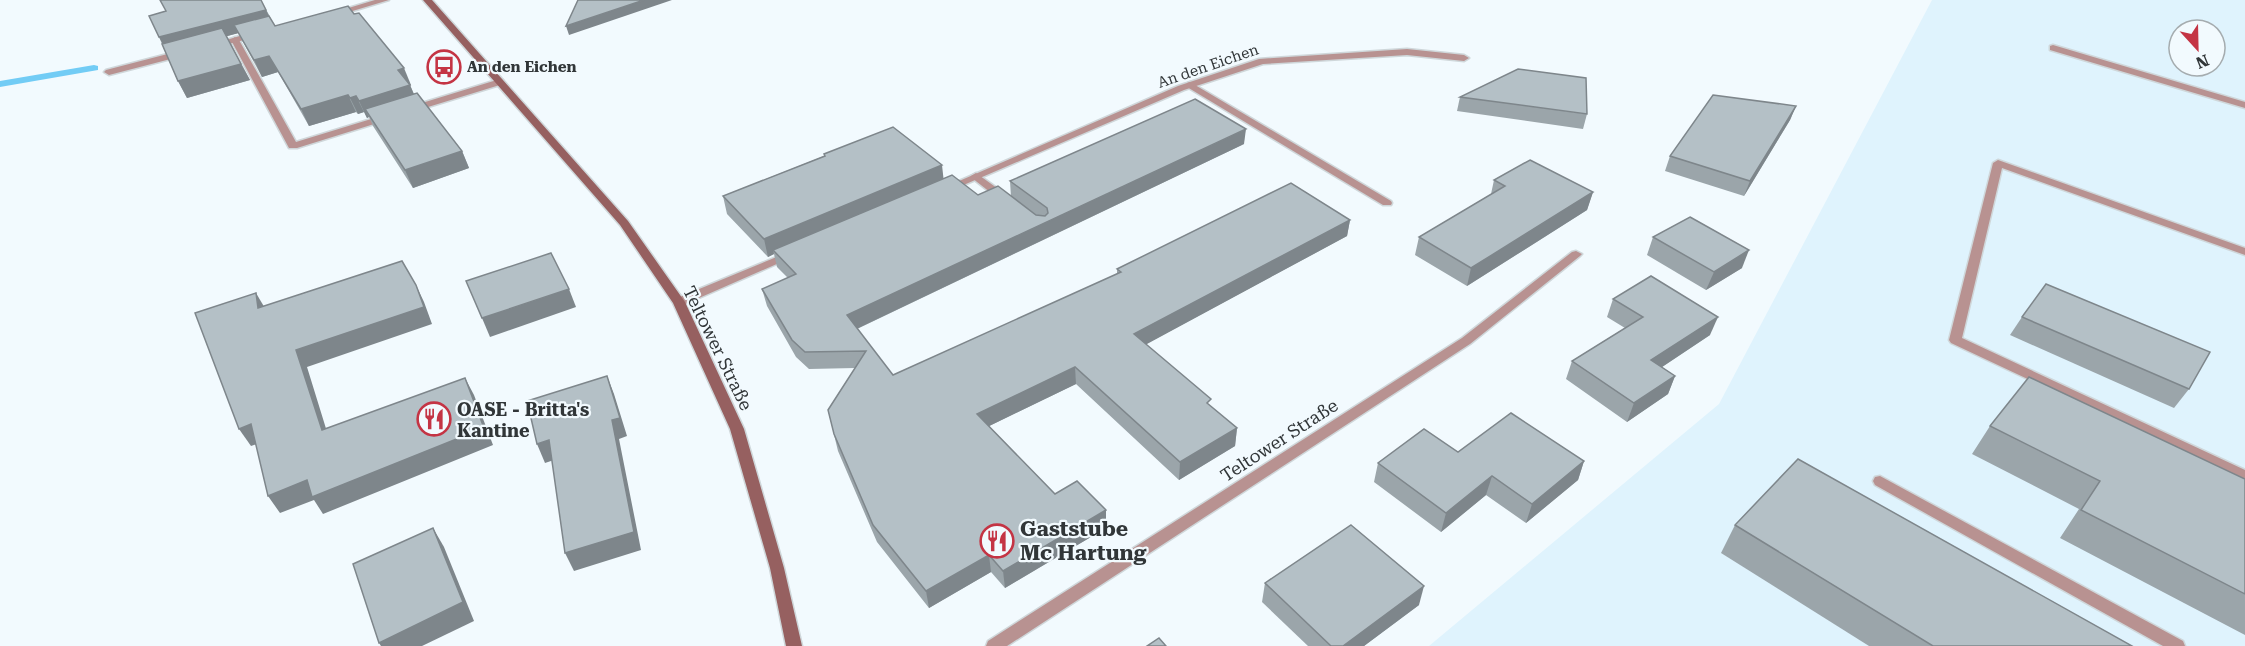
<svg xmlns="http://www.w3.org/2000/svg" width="2245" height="646" font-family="'Roboto Serif',serif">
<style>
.built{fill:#dff3fd;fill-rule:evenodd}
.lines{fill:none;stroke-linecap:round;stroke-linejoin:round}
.stream{fill:#72ccf5;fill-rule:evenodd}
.lane-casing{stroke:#cfd7da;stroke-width:3}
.street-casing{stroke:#cfd7da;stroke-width:3}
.secondary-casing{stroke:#cfd7da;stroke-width:3}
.lane{fill:#b89291;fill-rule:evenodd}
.street{fill:#b89291;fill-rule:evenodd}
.secondary{fill:#966060;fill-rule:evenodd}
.wall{fill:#9ba5aa}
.shaded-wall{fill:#7e868b}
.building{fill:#b4c0c6;stroke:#7e868b;stroke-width:1.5}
.labels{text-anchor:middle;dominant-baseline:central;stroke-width:4.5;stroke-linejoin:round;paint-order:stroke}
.far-street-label{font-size:15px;fill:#313638;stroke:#f2fafe}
.far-poi-label{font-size:15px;font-weight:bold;fill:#313638;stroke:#f2fafe;text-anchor:start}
.street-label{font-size:18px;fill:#313638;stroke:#f2fafe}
.poi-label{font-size:18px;font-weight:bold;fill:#313638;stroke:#f2fafe;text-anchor:start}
.near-poi-label{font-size:21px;font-weight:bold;fill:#313638;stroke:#f2fafe;text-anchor:start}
</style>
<rect width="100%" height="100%" fill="#f2fafe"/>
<path class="built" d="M1932 0H2245V646H1429L1719 404ZM2179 30H2215V66H2179Z"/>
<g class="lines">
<polygon class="stream" points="94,65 98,66 98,70 0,87 0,81"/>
<g class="lane-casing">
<g id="lane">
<polygon points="235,37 239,40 296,142 381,116 384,115 389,118 387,120 297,148 289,148 231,40"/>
<polygon points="2053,45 2245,102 2245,108 2050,50 2050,46"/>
<polygon points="500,79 503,80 503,84 415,111 409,111 407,109 409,107"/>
<polygon points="1190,82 1391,201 1392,203 1391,205 1383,205 1187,87 1187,83"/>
<polygon points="1998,160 2245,248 2245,255 2002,168 1962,338 2245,470 2245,481 1951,343 1949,340 1993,163"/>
<polygon points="976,173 1008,196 1009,198 1008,200 1000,200 972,178 971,176"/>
<polygon points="1576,251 1582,254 1580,256 1470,344 1007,646 986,646 988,641 1462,338 1572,252"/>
<polygon points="1880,476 2183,641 2185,646 2163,646 1875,485 1873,481 1875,477"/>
</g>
</g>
<g class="street-casing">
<g id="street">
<polygon points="375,0 389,0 336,16 332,13"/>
<polygon points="256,31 260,34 259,36 214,48 210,45"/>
<polygon points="1407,49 1464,55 1469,58 1464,61 1407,55 1263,64 1184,90 952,190 944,190 943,188 1178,86 1259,59"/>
<polygon points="183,50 186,51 186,55 109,75 104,72 106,70"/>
<polygon points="791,251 795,252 797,254 795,256 683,305 679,306 673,302 675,299"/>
</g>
</g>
<g class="secondary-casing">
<polygon id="secondary" points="423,0 432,0 628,221 685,302 744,429 784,568 802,646 786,646 770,568 730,429 673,303 620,225"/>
</g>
<use href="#lane" class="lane"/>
<use href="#street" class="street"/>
<use href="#secondary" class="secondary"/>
</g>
<g class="wall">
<polygon points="261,0 275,26 411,85 410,85 414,94 462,151 469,168 413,188 373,126 369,117 367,118 364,112 358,114 356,112 309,126 278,72 262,77 238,33 227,36 250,80 187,98 178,81 162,44 159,37"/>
<polygon points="1460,97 1587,114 1583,129 1457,111"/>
<polygon points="1796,106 1790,120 1744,196 1665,171 1670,156"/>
<polygon points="1244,144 857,329 893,375 1117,274 1117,269 1350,220 1347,236 1146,344 1210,406 1237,428 1235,446 1179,480 1076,384 989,426 1055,494 1106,528 1005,588 991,572 929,608 877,542 838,451 828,410 855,368 809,369 796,357 767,306 762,289 788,278 777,267 774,254 768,257 727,214 723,196 824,156 824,154 943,179 978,195 1011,197 1010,181"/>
<polygon points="1494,180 1593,192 1587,210 1467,286 1415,255 1419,237 1491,194"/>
<polygon points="1653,237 1742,268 1706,290 1647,255"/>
<polygon points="1613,299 1710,335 1662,367 1675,376 1668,394 1627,422 1566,379 1572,361 1625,328 1607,317"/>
<polygon points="2022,317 2189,389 2174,408 2010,335"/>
<polygon points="1990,426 2245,479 2245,635 2060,538 2079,509 1972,454"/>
<polygon points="1458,452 1584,461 1578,480 1526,523 1486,495 1441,532 1374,482 1378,463"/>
<polygon points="1735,525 2132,646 1869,646 1721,553"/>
<polygon points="1265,583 1419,605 1364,646 1308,646 1262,602"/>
</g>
<g class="shaded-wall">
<polygon points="644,0 672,0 569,35 566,26"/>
<polygon points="266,10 273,24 167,52 159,37"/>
<polygon points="269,56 278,72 262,77 254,60"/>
<polygon points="241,64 250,80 187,98 178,81"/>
<polygon points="404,68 411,85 405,86 398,70"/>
<polygon points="410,85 417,102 365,109 369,117 367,118 359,101"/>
<polygon points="348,95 356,112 309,126 301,109"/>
<polygon points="356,96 364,112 358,114 350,98"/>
<polygon points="1796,106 1790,120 1744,196 1750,181"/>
<polygon points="1246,129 1244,144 850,332 847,315"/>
<polygon points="462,151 469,168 413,188 405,170"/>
<polygon points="942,165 944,183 773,250 774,254 768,257 764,239"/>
<polygon points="1593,192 1587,210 1467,286 1471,268"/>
<polygon points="1350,220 1347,236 1134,351 1134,334"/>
<polygon points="1749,250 1742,268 1706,290 1714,272"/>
<polygon points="416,285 424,302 432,324 307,367 332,448 322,430 296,350"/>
<polygon points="569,289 576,307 490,337 482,318"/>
<polygon points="256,293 266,310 258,308"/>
<polygon points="1718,317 1710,335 1644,379 1651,360"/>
<polygon points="1075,367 1076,384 979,431 977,414"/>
<polygon points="607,376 614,394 627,436 619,439 641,550 574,571 565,553 612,420"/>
<polygon points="1675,376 1668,394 1627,422 1634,403"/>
<polygon points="465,378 474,395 493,445 323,514 314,500 280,513 268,496"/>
<polygon points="251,424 263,442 251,446 239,429"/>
<polygon points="1237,428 1235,446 1179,480 1180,462"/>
<polygon points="549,440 557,459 545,463 537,444"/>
<polygon points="1584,461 1578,480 1526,523 1532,504"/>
<polygon points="1492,476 1486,495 1441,532 1446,513"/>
<polygon points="1106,510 1106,528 1005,588 1003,571"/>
<polygon points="433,528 444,547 474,621 422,646 381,646 379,643"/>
<polygon points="989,555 991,572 929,608 926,591"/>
<polygon points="1424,586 1419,605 1364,646 1343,646"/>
</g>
<g class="building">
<polygon points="160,0 261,0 266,10 159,37 149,16 166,11"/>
<polygon points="578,0 644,0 566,26"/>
<polygon points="348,6 354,14 359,13 404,68 398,70 410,85 359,101 356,96 350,98 348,95 301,109 269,56 254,60 234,25 269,16 275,26"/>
<polygon points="222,28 241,64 178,81 162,44"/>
<polygon points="1518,69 1586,78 1587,114 1460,97"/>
<polygon points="417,93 462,151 405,170 365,109"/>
<polygon points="1713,95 1796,106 1750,181 1670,156"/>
<polygon points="1195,99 1246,129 847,315 893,375 1121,272 1117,269 1291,183 1350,220 1134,334 1211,399 1207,403 1237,428 1180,462 1075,367 977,414 1055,494 1077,481 1106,510 1003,571 989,555 926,591 873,525 834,434 828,410 866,351 805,352 792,340 762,289 796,274 773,250 952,175 978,195 998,186 1036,215 1045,216 1048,213 1047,208 1010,181"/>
<polygon points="893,127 942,165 764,239 723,196 825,156 824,154"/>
<polygon points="1530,160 1593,192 1471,268 1419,237 1505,186 1494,180"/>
<polygon points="1690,217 1749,250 1714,272 1653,237"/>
<polygon points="551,253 569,289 482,318 466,281"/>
<polygon points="402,261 416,285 424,307 296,350 322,430 465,378 484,428 312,497 307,480 268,496 251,424 239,429 195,313 256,293 258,308"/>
<polygon points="1651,276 1718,317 1651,360 1675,376 1634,403 1572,361 1643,317 1613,299"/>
<polygon points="2046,284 2210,352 2189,389 2022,317"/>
<polygon points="607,376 620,418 612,420 634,532 565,553 549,440 537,444 527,401"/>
<polygon points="2029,377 2245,479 2245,594 2081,510 2100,481 1990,426"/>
<polygon points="1511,413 1584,461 1532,504 1492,476 1446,513 1378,463 1424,429 1458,452"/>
<polygon points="1798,459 2132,646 1933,646 1735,525"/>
<polygon points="1351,525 1424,586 1343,646 1331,646 1265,583"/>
<polygon points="433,528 463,602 379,643 353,564"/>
<polygon points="1159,638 1166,646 1147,646"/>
</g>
<defs>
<g id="bus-ring" transform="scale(1.725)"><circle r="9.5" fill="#f2fafe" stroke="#c43444" stroke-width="1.5"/><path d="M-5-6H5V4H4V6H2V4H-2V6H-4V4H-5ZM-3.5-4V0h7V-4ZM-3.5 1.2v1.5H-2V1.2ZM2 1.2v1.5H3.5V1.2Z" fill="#c43444"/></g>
<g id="restaurant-ring" transform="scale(1.725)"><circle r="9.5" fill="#f2fafe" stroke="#c43444" stroke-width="1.5"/><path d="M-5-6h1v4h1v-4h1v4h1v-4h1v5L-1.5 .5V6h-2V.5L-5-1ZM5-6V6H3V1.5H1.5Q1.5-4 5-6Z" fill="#c43444"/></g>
</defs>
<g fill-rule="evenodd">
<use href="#bus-ring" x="444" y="67"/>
<use href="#restaurant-ring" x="434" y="419"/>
<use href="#restaurant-ring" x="997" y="541"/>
</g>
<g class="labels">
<g class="far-street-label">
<text transform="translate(1208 66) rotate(-19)">An den Eichen</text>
</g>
<g class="far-poi-label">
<text x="467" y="67">An den Eichen</text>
</g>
<g class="street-label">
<text transform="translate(718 348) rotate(64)">Teltower Straße</text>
<text transform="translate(1279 440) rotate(-33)">Teltower Straße</text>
</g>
<g class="poi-label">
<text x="457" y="409">OASE - Britta's<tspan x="457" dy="21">Kantine</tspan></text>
</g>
<g class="near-poi-label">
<text x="1020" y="529">Gaststube<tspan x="1020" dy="24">Mc Hartung</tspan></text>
</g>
</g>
<g transform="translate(2197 48) rotate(158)"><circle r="28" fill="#f2fafe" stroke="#a5acaf" stroke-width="1.5"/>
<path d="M0-4.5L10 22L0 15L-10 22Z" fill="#c43444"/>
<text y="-9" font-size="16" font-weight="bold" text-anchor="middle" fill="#313638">N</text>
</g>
</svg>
